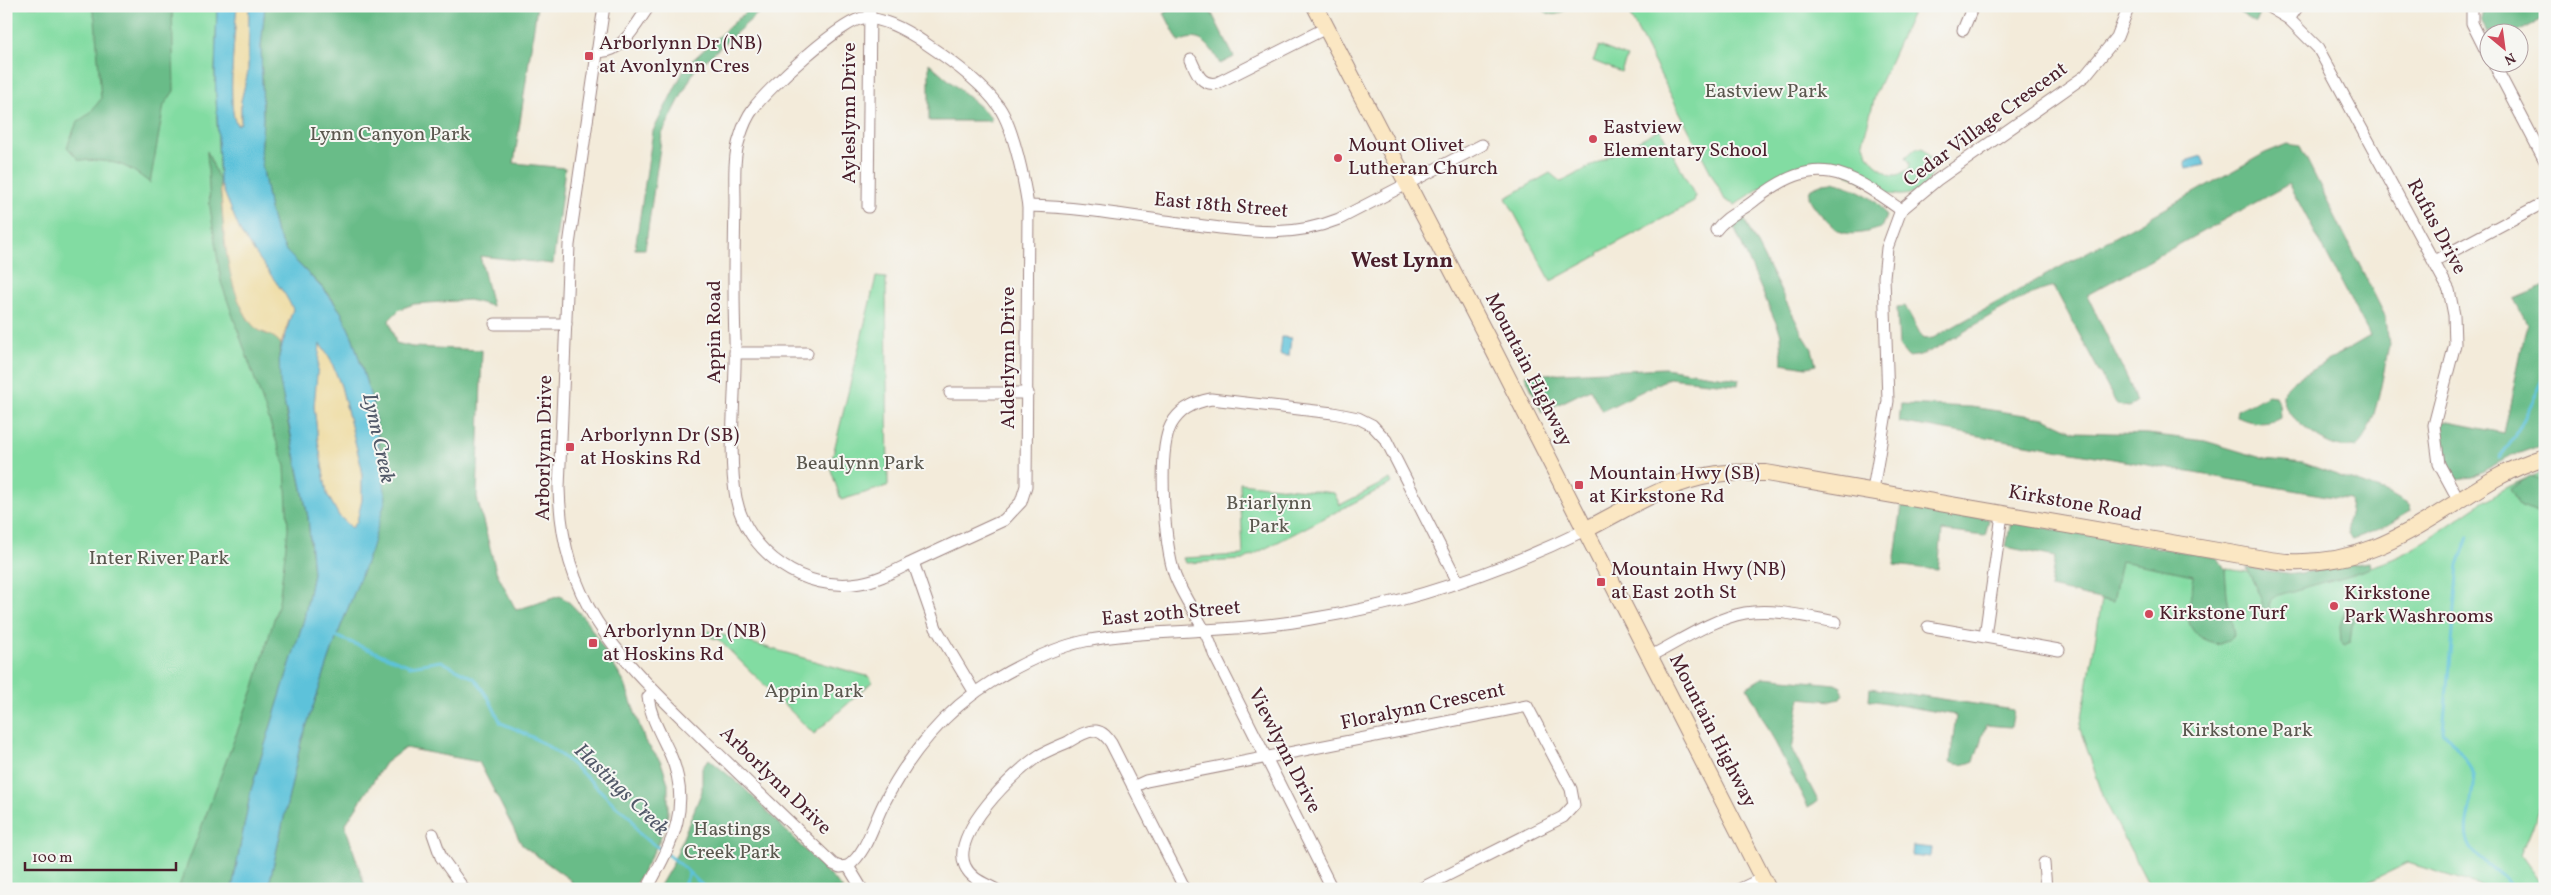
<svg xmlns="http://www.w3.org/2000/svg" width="2551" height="895" font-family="Vollkorn,serif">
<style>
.green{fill:#82dca2;stroke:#667e66}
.forest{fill:#69bc88;stroke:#5a6e5a}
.sand{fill:#eeda9e;stroke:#9c7c64}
.water{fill:#5dc2da;stroke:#547082;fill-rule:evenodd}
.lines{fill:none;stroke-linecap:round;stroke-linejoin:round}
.stream{stroke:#5dc2da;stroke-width:3}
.street-casing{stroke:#9e8582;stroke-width:13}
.secondary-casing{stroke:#9e8582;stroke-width:18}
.street{stroke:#fff;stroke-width:11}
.secondary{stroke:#fbe7c3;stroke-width:16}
.poi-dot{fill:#d1495b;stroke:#f6f6f2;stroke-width:2}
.labels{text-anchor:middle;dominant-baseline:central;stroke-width:4;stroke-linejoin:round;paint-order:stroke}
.poi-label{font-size:20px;fill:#4a1f2b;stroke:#f6f6f2;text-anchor:start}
.park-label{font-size:20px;fill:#5b584f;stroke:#f6f6f2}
.street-label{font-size:20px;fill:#4a1f2b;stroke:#f6f6f2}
.neighbourhood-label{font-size:21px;font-weight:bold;fill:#4a1f2b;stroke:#f6f6f2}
.water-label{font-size:21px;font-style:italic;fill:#515868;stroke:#f6f6f2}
</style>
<rect width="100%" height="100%" fill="#f6f6f2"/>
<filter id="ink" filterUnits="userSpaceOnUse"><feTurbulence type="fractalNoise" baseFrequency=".02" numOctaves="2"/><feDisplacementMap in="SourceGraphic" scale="10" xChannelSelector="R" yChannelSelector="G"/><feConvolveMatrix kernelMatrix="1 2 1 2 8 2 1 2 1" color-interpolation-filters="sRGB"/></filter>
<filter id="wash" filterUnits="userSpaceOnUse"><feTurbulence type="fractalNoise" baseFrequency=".0096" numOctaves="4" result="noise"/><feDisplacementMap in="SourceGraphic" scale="20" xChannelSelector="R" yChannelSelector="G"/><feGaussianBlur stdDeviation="1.12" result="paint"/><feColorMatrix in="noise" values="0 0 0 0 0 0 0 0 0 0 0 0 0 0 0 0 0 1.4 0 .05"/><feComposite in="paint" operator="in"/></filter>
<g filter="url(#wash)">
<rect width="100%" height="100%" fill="#f3ebda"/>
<g class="green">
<polygon points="6,6 217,6 215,73 219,167 225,246 263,333 275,336 281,344 279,356 303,488 232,889 6,889"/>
<path d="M1540 6H1568C1561 17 1547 17 1540 6Z"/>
<path d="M1625 6H1915L1876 92 1863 142 1868 155 1878 167 1891 175H1898L1909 169 1910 163 1906 157 1916 148H1923C1931 159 1938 169 1927 182 1898 216 1857 174 1826 163L1764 185 1735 205 1725 200Z"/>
<polygon points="1599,46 1627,57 1621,72 1593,61"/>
<polygon points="1660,129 1695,196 1694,202 1598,253 1599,255 1551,281 1506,198 1550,173 1561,182"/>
<polygon points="876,277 886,278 888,486 841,500 830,467"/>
<path d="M2545 472V811L2540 809 2521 855 2545 889H2492L2408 863 2354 889H2151L2105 801 2080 729 2111 547C2200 563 2316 598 2401 555 2450 530 2491 487 2545 472Z"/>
<polygon points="1390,479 1392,483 1243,560 1185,563 1183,558 1243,555 1240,483 1334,493 1340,505"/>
<polygon points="706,630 870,677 872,682 814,734 719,640 702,634"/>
</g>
<g class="forest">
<path d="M91 6H172L174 91 164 105 150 183C122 161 114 161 79 160L67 147 77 122 89 114 101 99 95 18Z"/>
<polygon points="265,6 537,6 514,163 565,168 553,264 480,256 492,306 469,300 414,304 400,309 389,320 396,343 412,347 482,350 477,498 496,571 516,610 560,596 570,603 586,620 625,684 645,741 661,762 668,783 668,814 659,842 633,889 576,889 569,879 522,845 479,762 405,748 385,763 345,825 366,889 268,889 301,742 337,636 371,550 381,452 373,404 353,339 341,312 328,293 286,251 275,229 270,210 261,158 263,118 261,47"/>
<polygon points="752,6 766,6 694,71 662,134 645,249 635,249 653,131 686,66"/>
<path d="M1177 6H1208L1234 57 1220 64C1211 47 1201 31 1179 42L1164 13Z"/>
<polygon points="2215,6 2250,6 2261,12 2256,23 2237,11"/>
<polygon points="2484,6 2545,6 2545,21 2543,19 2518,32 2488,32 2488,36 2481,19"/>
<polygon points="929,63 990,116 991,121 929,121"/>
<path d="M2287 144 2300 146 2386 318 2389 345C2383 372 2376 431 2356 447 2350 447 2342 448 2336 446 2320 442 2283 415 2283 397 2283 390 2288 386 2293 381L2370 336 2289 184 2087 295 2130 384 2136 403 2129 407 2117 405 2054 287C2020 295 1987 318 1957 336 1941 345 1927 356 1908 357L1899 346 1897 307 1905 306 1923 339 1933 338 2265 153Z"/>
<polygon points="207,151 220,182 225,246 242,307 249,321 263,333 275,336 281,344 279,356 286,414 308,517 313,573 304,619 251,790 232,889 178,889 254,687 279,602 288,529 285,466 221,282 210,207"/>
<path d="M1833 182C1852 187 1879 197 1886 216L1881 228C1869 232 1850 237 1839 231 1832 228 1809 203 1809 196 1809 193 1810 191 1811 188L1823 183Z"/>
<polygon points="1743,217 1802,333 1812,349 1816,365 1807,367 1782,363 1781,334 1733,225"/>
<polygon points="2545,286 2545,444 2511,456 2472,477 2455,479 2439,463 2439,438 2443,421 2504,433 2527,323 2514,299"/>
<polygon points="1664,368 1739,379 1738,385 1669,378 1602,411 1590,389 1542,412 1525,375"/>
<path d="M2268 395 2275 396 2279 404 2280 418C2267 426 2248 423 2236 416L2237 410Z"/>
<path d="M1901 404 1971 407 2045 418 2075 432 2148 434 2205 441 2265 459 2303 463 2388 493 2409 505 2411 511 2382 528 2353 539C2340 530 2353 512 2350 500L1899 422Z"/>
<polygon points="2530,476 2545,480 2545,515 2520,507 2510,489"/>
<polygon points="1902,505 1989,519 1985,536 1942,531 1938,570 1894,565"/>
<path d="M2011 522 2218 558 2225 569 2227 595 2234 635 2228 641 2219 644C2174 633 2191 608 2194 575L2121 561 2113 602 2050 588 2055 557 2006 547Z"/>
<path d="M2369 562 2370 568C2338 580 2305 586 2273 597L2269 604 2270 612 2265 614 2261 599 2247 568 2295 574Z"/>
<polygon points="2351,606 2354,613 2350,642 2346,645 2341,642 2340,626 2346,607"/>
<polygon points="1764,677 1835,684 1841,687 1843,694 1839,699 1832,701 1800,698 1792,750 1818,801 1808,807 1747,687"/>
<path d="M1870 688 2014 710 2011 727 1986 725 1974 761C1965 765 1960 766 1950 762L1956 715 1869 700Z"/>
<polygon points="709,759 744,788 843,889 658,889 672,865 702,791 702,768"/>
</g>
<g class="sand">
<path d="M237 6H249L248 72 241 101V123L237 125C226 111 235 28 237 6Z"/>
<path d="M220 182 241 233 286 296 293 309 281 344C273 332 259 335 251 323 224 285 224 226 220 182Z"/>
<polygon points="319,343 330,358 341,386 362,469 362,500 357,521 352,528 339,516 327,494 318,441 314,406"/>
</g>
<g class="water">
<path d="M217 6H237C235 27 226 111 237 125L241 123V101L248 72 249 6H265L261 47 263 118 261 158 270 210 275 229 286 251 327 293 341 312 353 339 373 404 386 498 371 550 337 636 301 742 268 889H232L251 790 304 619 313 573 308 517 280 382 279 356 293 309 286 296 241 233 220 182 215 73ZM320 344 330 358 341 386 362 469V500L357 521 352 528 339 516 327 494 318 441 314 406Z"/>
<polygon points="2202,156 2205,165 2187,169 2185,161"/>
<polygon points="1282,337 1291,338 1289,356 1280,355"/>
<polygon points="1913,846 1931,848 1930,857 1912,855"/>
</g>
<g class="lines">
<g class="stream">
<polyline points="2499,458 2515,437 2545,376"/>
<path d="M2468 537 2458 565 2443 732C2455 745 2474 765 2474 784 2474 804 2459 828 2471 848 2481 864 2504 873 2512 889"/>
<path d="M335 636 410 666 441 661 475 679 489 699 501 723C551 742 575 765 612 802 617 808 624 811 630 817 634 821 635 828 639 833 646 841 655 843 663 852"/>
<path d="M668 855C683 864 693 878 707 889"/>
<polyline points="682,889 689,874"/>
</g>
</g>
</g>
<g filter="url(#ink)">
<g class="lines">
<g class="street-casing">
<g id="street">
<path d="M604 6 569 245 559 488C562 610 624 661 704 740 747 781 790 823 833 864L840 867 848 866"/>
<polyline points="2267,6 2289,19 2318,48 2449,290 2454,315 2455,344 2434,425 2439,464 2459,501"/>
<polyline points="2472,6 2472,23 2488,55"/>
<polyline points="2289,19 2298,6"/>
<polyline points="1963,30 1973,6"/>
<path d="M597 51C621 56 637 23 649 6"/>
<path d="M1191 60C1197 73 1201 86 1217 83L1326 28"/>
<polyline points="2493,62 2545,161"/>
<path d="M1028 206C1084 207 1140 218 1196 225 1247 231 1289 239 1339 219L1482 145"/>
<polyline points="868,207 870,6"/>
<path d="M1716 230C1727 215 1742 211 1755 200 1816 152 1845 170 1901 210"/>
<polyline points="2434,261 2545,202"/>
<polyline points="495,324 566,324"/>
<polyline points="735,353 807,353"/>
<polyline points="950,393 1028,393"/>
<polyline points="1873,490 1888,401 1884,277 1887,248 1901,210 1937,180 2085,76 2117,37 2129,6"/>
<path d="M913 562C896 570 879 580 860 583 805 593 747 553 736 498 727 449 737 389 735 338 733 293 734 248 735 203 735 182 733 157 740 137 743 127 747 117 753 109 766 90 844 18 864 18 884 18 909 32 925 43 949 59 983 84 999 107 1014 129 1024 180 1028 206L1026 486 1021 502 1004 520 913 562 936 628 975 693"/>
<polyline points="1928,627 2059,650"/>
<polyline points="1985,636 2001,522 2004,513"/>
<path d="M1651 656C1680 641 1712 619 1745 613 1774 608 1807 617 1836 622"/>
<polyline points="1133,787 1146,781 1527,706 1571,789 1574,805 1563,817 1420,889"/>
<polyline points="433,834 441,857 464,889"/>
<polyline points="2044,863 2046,889"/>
<path d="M848 866C867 852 873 824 884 803 908 756 945 710 991 682 1019 665 1052 648 1085 641 1125 633 1165 633 1205 630 1242 628 1280 625 1316 618 1409 603 1501 571 1585 530"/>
<polyline points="848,866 862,889"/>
<path d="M647 889C672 843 693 806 670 754 661 734 651 719 648 697L654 691"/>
<path d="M995 889C984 883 971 879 965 866 950 834 1015 771 1040 755 1049 750 1059 746 1068 742 1076 737 1087 730 1096 731 1103 732 1107 737 1111 743L1185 889"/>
<path d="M1332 889 1214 654C1206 626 1186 604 1175 576 1164 547 1157 452 1171 425 1179 410 1195 402 1211 399L1333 413 1358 418 1372 425 1386 440 1458 582"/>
<polyline points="1740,889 1763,878"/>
</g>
</g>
<g class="secondary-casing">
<g id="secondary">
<polyline points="1315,6 1490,343 1768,889"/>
<path d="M1585 530C1625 510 1667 482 1712 475 1730 471 1749 473 1766 473L2235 554C2253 557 2271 561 2288 562 2355 565 2400 539 2454 504 2483 485 2511 467 2545 457"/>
</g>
</g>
<use href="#street" class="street"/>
<use href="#secondary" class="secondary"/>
</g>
</g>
<g class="poi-dot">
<rect x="584" y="51" width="10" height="10" rx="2.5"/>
<circle cx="1593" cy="139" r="5"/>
<circle cx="1338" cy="158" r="5"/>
<rect x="565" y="442" width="10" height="10" rx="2.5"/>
<rect x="1574" y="480" width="10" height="10" rx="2.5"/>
<rect x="1596" y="577" width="10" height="10" rx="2.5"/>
<circle cx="2334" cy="606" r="5"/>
<circle cx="2149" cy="614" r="5"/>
<rect x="588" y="638" width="10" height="10" rx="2.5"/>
</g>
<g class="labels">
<g class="poi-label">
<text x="599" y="44">Arborlynn Dr (NB)<tspan x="599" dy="23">at Avonlynn Cres</tspan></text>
<text x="1603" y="128">Eastview<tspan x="1603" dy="23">Elementary School</tspan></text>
<text x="1348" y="146">Mount Olivet<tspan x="1348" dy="23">Lutheran Church</tspan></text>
<text x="580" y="436">Arborlynn Dr (SB)<tspan x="580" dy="23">at Hoskins Rd</tspan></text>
<text x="1589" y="474">Mountain Hwy (SB)<tspan x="1589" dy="23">at Kirkstone Rd</tspan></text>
<text x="1611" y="570">Mountain Hwy (NB)<tspan x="1611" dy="23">at East 20th St</tspan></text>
<text x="2344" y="594">Kirkstone<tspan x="2344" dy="23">Park Washrooms</tspan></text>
<text x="2159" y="614">Kirkstone Turf</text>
<text x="603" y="632">Arborlynn Dr (NB)<tspan x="603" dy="23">at Hoskins Rd</tspan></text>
</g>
<g class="park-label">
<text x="1766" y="92">Eastview Park</text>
<text x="390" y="135">Lynn Canyon Park</text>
<text x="860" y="464">Beaulynn Park</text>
<text x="1269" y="504">Briarlynn<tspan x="1269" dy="23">Park</tspan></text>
<text x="159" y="559">Inter River Park</text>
<text x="814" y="692">Appin Park</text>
<text x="2247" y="731">Kirkstone Park</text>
<text x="732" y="830">Hastings<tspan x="732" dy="23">Creek Park</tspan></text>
</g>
<g class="street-label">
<text transform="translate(850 113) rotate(-90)">Ayleslynn Drive</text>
<text transform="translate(1986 125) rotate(-36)">Cedar Village Crescent</text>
<text transform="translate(1221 206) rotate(5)">East 18th Street</text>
<text transform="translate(2436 227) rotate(62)">Rufus Drive</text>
<text transform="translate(715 332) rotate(-90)">Appin Road</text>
<text transform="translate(1009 358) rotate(-90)">Alderlynn Drive</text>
<text transform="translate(1528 370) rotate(63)">Mountain Highway</text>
<text transform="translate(545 448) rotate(-89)">Arborlynn Drive</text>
<text transform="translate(2075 504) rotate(10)">Kirkstone Road</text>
<text transform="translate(1171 614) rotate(-5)">East 20th Street</text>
<text transform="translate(1423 707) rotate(-12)">Floralynn Crescent</text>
<text transform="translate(1712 731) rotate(63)">Mountain Highway</text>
<text transform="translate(1284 751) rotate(63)">Viewlynn Drive</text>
<text transform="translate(775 781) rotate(44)">Arborlynn Drive</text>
</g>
<g class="neighbourhood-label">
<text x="1402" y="261">West Lynn</text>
</g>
<g class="water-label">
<text transform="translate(378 438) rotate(78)">Lynn Creek</text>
<text transform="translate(621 790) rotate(44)">Hastings Creek</text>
</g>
</g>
<rect width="2551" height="895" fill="none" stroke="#f6f6f2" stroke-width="25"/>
<g transform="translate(2504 48) rotate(151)"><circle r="24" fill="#f6f6f2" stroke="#b1a0a2"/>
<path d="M0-4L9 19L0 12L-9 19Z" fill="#d1495b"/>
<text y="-8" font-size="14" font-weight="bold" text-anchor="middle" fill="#4a1f2b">N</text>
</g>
<path d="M25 862v8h151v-8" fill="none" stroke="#4a1f2b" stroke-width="2.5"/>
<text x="32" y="862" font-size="15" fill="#4a1f2b" stroke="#f6f6f2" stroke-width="4" paint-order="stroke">100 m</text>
</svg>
